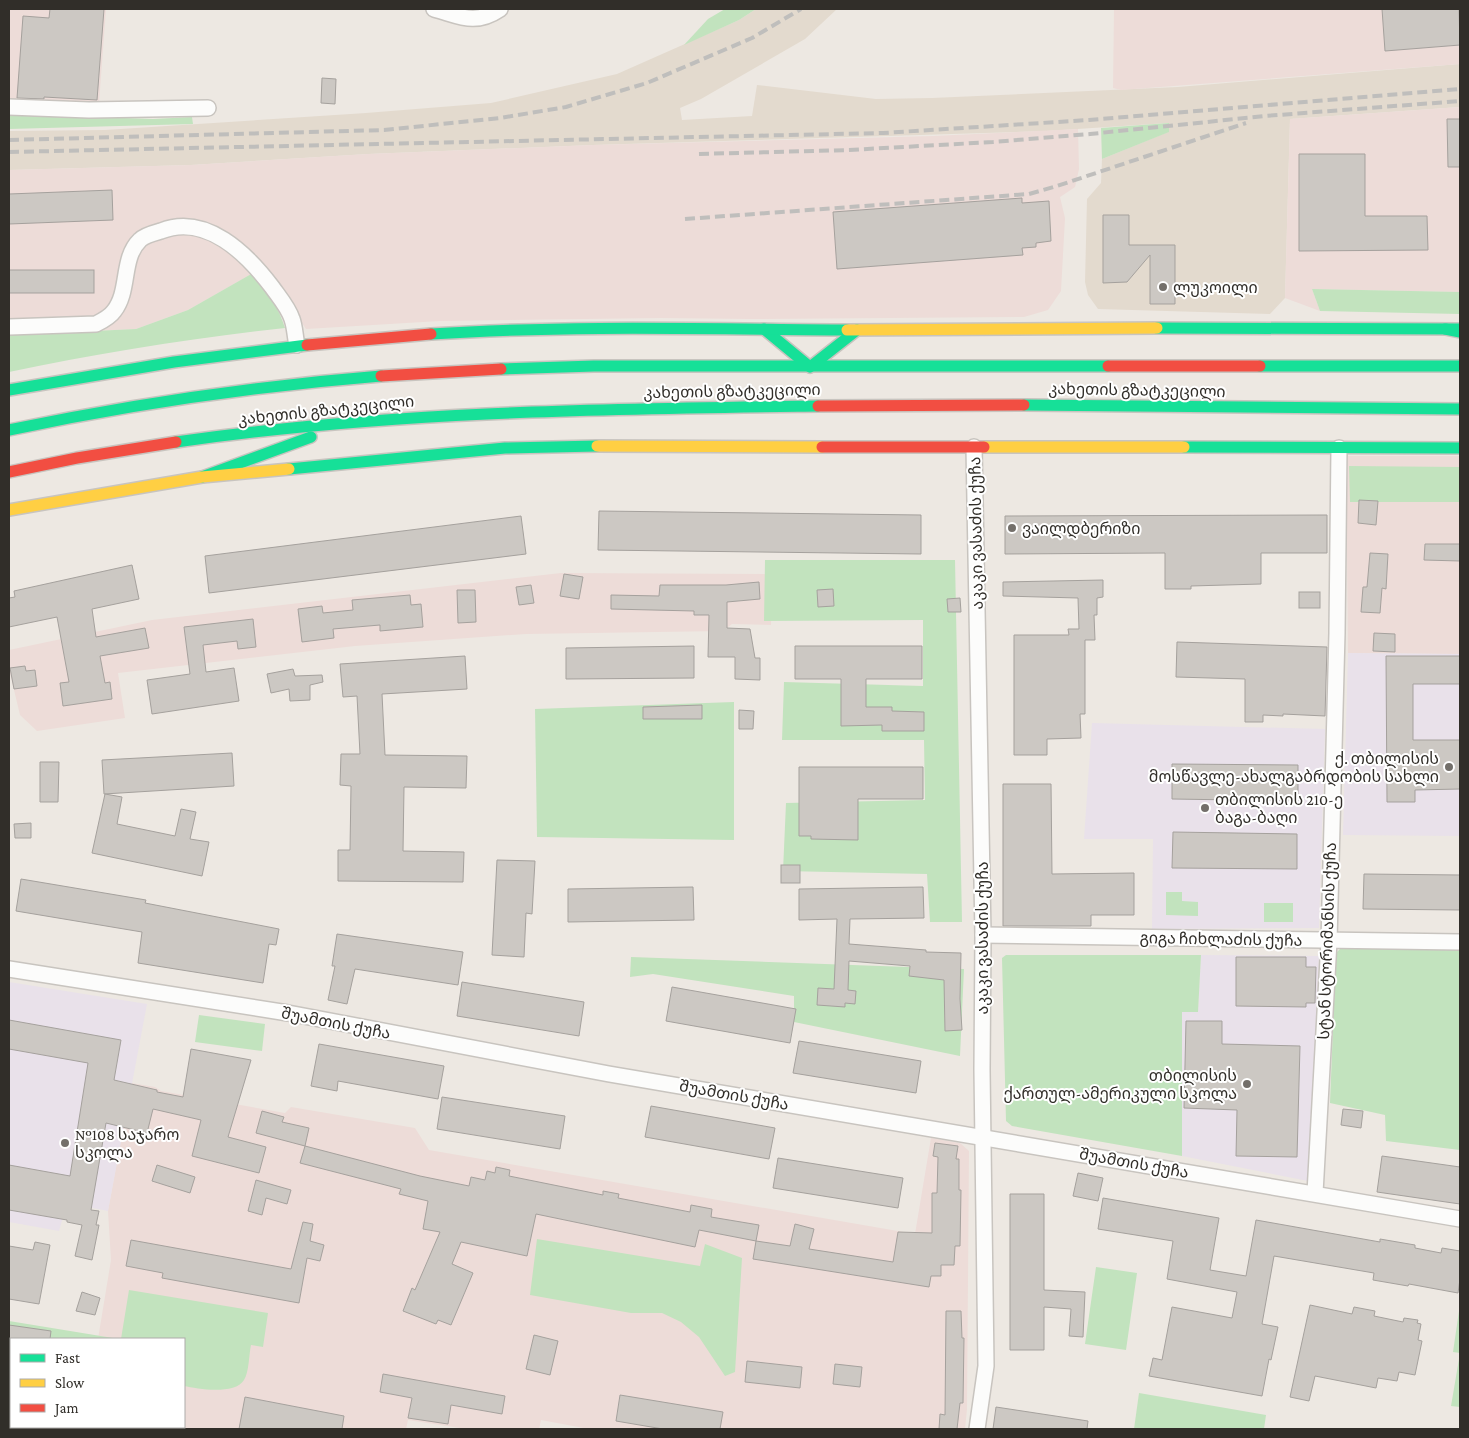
<svg xmlns="http://www.w3.org/2000/svg" width="1469" height="1438" font-family="'Crimson Pro','Noto Sans Georgian',serif">
<style>
.built{fill:#e3dace}
.industrial{fill:#eddcd8}
.education{fill:#e9e1ea}
.green{fill:#c2e3be}
.building{fill:#ccc8c3;stroke:#a5a19d}
.lines{fill:none;stroke-linecap:round;stroke-linejoin:round}
.street-casing{stroke:#c8c4bf;stroke-width:18}
.fast-casing{stroke:#c8c4bf;stroke-width:14}
.slow-casing{stroke:#c8c4bf;stroke-width:14}
.jam-casing{stroke:#c8c4bf;stroke-width:14}
.street{stroke:#fcfcfb;stroke-width:15}
.fast{stroke:#16e098;stroke-width:11}
.slow{stroke:#ffcf43;stroke-width:11}
.jam{stroke:#f24e42;stroke-width:11}
.rail{stroke:#bfbebc;stroke-width:4;stroke-dasharray:10 5;stroke-linecap:butt}
.poi-dot{fill:#736f6a;stroke:#fff;stroke-width:2}
.labels{text-anchor:middle;dominant-baseline:central;stroke-width:4;stroke-linejoin:round;paint-order:stroke}
.poi-label{font-size:16px;fill:#312e29;stroke:#fff;text-anchor:start}
.street-label{font-size:16px;fill:#312e29;stroke:#fff}
</style>
<rect width="100%" height="100%" fill="#ede8e2"/>
<polygon class="built" points="756,9 837,9 805,39 701,99 680,108 682,120 752,116 757,85 876,99 932,98 1178,87 1460,64 1460,107 1290,119 1285,298 1270,314 1098,309 1088,295 1085,282 1087,199 1101,183 1102,159 1168,132 1168,123 1047,131 593,145 368,154 191,165 9,170 9,131 105,130 366,113 491,103 617,74 739,20"/>
<g class="industrial">
<polygon points="9,9 106,9 99,103 9,100"/>
<polygon points="1114,9 1460,9 1460,64 1121,90 1113,88"/>
<polygon points="1460,107 1460,292 1312,289 1320,311 1285,298 1290,119"/>
<polygon points="1078,129 1079,169 1075,187 1060,197 1065,218 1061,291 1048,310 1024,317 750,319 661,318 440,321 306,329 264,267 188,310 136,329 9,335 9,170 191,165 368,154 593,145 933,136"/>
<polygon points="1346,456 1460,456 1460,654 1348,653"/>
<polygon points="561,573 772,574 771,625 732,624 723,631 526,634 355,646 118,673 125,718 37,731 20,715 9,669 9,650 152,620"/>
<polygon points="131,1083 155,1087 161,1091 285,1113 291,1107 415,1128 429,1150 915,1234 931,1138 960,1143 969,1151 967,1409 965,1429 589,1429 541,1420 539,1429 466,1429 408,1420 406,1429 9,1429 9,1376 11,1376 11,1427 184,1427 184,1339 98,1339 111,1260 108,1211"/>
</g>
<g class="education">
<polygon points="1348,653 1460,654 1460,836 1343,835"/>
<polygon points="1092,723 1325,729 1319,928 1152,929 1153,839 1084,839"/>
<polygon points="1201,955 1319,956 1308,1181 1182,1156 1182,1012 1198,1012"/>
<polygon points="9,982 147,1004 108,1211 67,1203 59,1231 9,1222"/>
</g>
<g class="green">
<polygon points="725,9 756,9 739,20 684,45 708,19"/>
<polygon points="9,114 153,119 192,117 193,124 9,129"/>
<polygon points="1169,123 1169,132 1102,159 1101,128"/>
<path d="M253 273C266 291 279 307 285 328 192 338 100 353 9 372V335L136 329 188 310Z"/>
<polygon points="1312,289 1460,292 1460,314 1320,311"/>
<polygon points="1349,466 1460,467 1460,502 1350,502"/>
<polygon points="765,560 955,560 962,922 930,922 927,874 783,871 786,803 925,800 924,740 782,740 784,682 923,686 923,620 764,621"/>
<polygon points="734,702 734,840 537,837 535,709"/>
<polygon points="1166,892 1182,892 1182,901 1198,902 1198,916 1166,915"/>
<rect x="1264" y="903" width="29" height="19"/>
<polygon points="1340,949 1460,949 1460,1150 1386,1141 1385,1115 1330,1103 1336,953"/>
<polygon points="1006,955 1201,955 1198,1012 1182,1012 1182,1156 1012,1126 1006,1121 1002,958"/>
<polygon points="631,957 964,969 960,1056 794,1022 794,996 653,974 630,977"/>
<polygon points="199,1015 265,1024 262,1051 195,1042"/>
<polygon points="537,1239 700,1266 705,1244 742,1258 735,1372 725,1376 699,1337 681,1322 662,1313 631,1313 530,1295"/>
<polygon points="1096,1267 1137,1273 1126,1350 1085,1344"/>
<path d="M129 1290 268 1313 263 1347 251 1345C249 1354 249 1373 244 1380 235 1395 198 1389 184 1386V1339H121Z"/>
<polygon points="1459,1311 1460,1311 1460,1353 1453,1352"/>
<polygon points="9,1321 119,1339 11,1339 11,1358 9,1358"/>
<polygon points="1459,1359 1460,1359 1460,1407 1451,1406"/>
<polygon points="1139,1393 1266,1415 1264,1429 1134,1429"/>
</g>
<g class="building">
<polygon points="50,9 104,9 97,100 44,97 44,99 17,98 23,16 49,18"/>
<polygon points="1382,9 1459,9 1460,45 1385,51"/>
<polygon points="322,78 336,79 335,104 321,103"/>
<polygon points="1447,119 1460,119 1460,167 1448,167"/>
<polygon points="1299,154 1365,154 1365,216 1427,216 1428,250 1299,251"/>
<polygon points="112,190 113,220 9,224 9,194"/>
<polygon points="1022,198 1022,203 1049,201 1051,241 1036,243 1036,247 1022,248 1023,255 837,269 833,212"/>
<polygon points="1103,215 1129,215 1129,245 1175,245 1175,304 1150,304 1150,255 1127,282 1103,283"/>
<rect x="9" y="270" width="85" height="23"/>
<polygon points="1359,500 1378,501 1376,525 1358,523"/>
<polygon points="599,511 921,515 921,554 598,550"/>
<polygon points="1327,515 1327,553 1261,553 1261,584 1191,586 1191,589 1165,589 1165,553 1005,554 1005,516"/>
<polygon points="521,516 526,554 209,593 205,556"/>
<polygon points="1425,544 1460,544 1460,561 1424,560"/>
<polygon points="1370,553 1388,554 1386,589 1382,588 1380,613 1361,612 1363,587 1367,587"/>
<polygon points="132,565 139,599 92,609 96,637 145,628 149,648 100,656 105,683 110,682 112,699 63,706 60,683 69,682 57,617 9,627 9,598 15,597 14,591"/>
<polygon points="564,574 583,577 579,599 560,596"/>
<polygon points="1103,580 1103,597 1097,598 1097,615 1094,615 1095,640 1085,640 1085,714 1080,714 1081,738 1047,739 1047,755 1014,755 1014,635 1069,635 1068,629 1079,629 1078,598 1003,596 1003,582"/>
<polygon points="759,582 760,599 727,602 727,628 750,629 755,658 760,658 760,680 735,679 735,657 708,657 709,615 694,615 694,611 611,609 611,595 659,596 660,585 726,585"/>
<polygon points="531,585 534,603 519,605 516,587"/>
<polygon points="833,589 834,606 818,607 817,590"/>
<polygon points="457,590 475,590 476,622 458,623"/>
<rect x="1299" y="592" width="21" height="16"/>
<polygon points="410,595 411,605 421,604 423,627 380,631 380,625 333,629 334,638 302,642 298,609 322,606 323,613 353,610 352,600"/>
<polygon points="960,598 961,612 948,612 947,599"/>
<polygon points="253,619 256,647 238,649 237,641 203,645 206,672 234,668 239,701 152,714 147,680 190,674 184,627"/>
<polygon points="1374,633 1395,634 1395,652 1373,651"/>
<polygon points="1177,642 1327,647 1325,716 1283,714 1283,716 1263,715 1263,722 1245,722 1245,679 1176,677"/>
<polygon points="694,646 694,678 566,679 566,648"/>
<polygon points="795,646 922,646 922,679 866,679 866,707 892,707 892,711 924,712 924,731 882,731 882,725 841,726 841,679 795,679"/>
<polygon points="465,656 467,689 382,694 385,755 467,756 466,788 404,787 403,851 464,852 463,882 338,881 338,850 350,850 351,786 340,785 341,754 360,754 357,696 343,697 340,664"/>
<polygon points="1386,656 1460,656 1460,684 1413,684 1413,740 1460,740 1460,789 1415,790 1415,802 1387,802"/>
<polygon points="25,666 26,671 35,670 37,686 14,689 10,668"/>
<polygon points="293,669 295,676 322,675 323,682 310,685 310,700 290,701 289,689 271,693 267,674"/>
<polygon points="702,705 702,719 643,719 643,707"/>
<polygon points="739,710 754,711 753,729 739,729"/>
<polygon points="232,753 234,786 104,794 102,760"/>
<polygon points="40,762 59,762 58,802 40,802"/>
<polygon points="1172,764 1298,765 1298,801 1172,799"/>
<polygon points="799,767 923,767 923,799 858,799 858,840 811,839 811,836 799,836"/>
<polygon points="1003,784 1051,784 1052,874 1134,873 1134,915 1091,915 1091,926 1003,926"/>
<polygon points="105,794 122,797 117,824 175,836 181,809 196,812 190,839 209,842 202,876 92,853"/>
<polygon points="31,823 31,838 15,838 14,824"/>
<polygon points="1173,832 1297,834 1297,869 1172,868"/>
<polygon points="497,860 535,861 532,914 526,913 524,957 492,955"/>
<rect x="781" y="865" width="19" height="18"/>
<polygon points="1364,874 1460,875 1460,910 1363,909"/>
<polygon points="21,879 146,900 145,903 279,929 276,945 269,944 263,983 138,963 142,932 16,911"/>
<polygon points="693,887 694,920 568,922 568,889"/>
<polygon points="923,887 924,918 850,919 849,944 926,950 926,952 961,953 960,999 962,1030 945,1031 944,980 909,976 910,966 849,961 848,990 856,991 855,1004 845,1003 845,1007 817,1005 818,988 834,989 837,919 799,920 799,889"/>
<polygon points="337,934 463,952 458,985 355,969 347,1004 328,1000 335,966 332,966"/>
<polygon points="1236,957 1306,957 1306,967 1316,967 1315,1003 1306,1003 1306,1007 1236,1006"/>
<polygon points="462,982 584,1002 579,1036 457,1016"/>
<polygon points="672,987 796,1009 790,1043 666,1021"/>
<polygon points="9,1020 121,1040 114,1080 157,1090 157,1092 183,1097 191,1049 251,1060 228,1137 266,1147 259,1173 192,1156 201,1120 153,1109 147,1133 106,1123 91,1210 99,1211 96,1225 99,1225 92,1260 75,1256 82,1225 67,1222 67,1220 9,1210 9,1165 70,1176 88,1063 9,1049"/>
<polygon points="1186,1021 1222,1021 1222,1044 1300,1046 1297,1157 1236,1156 1237,1110 1184,1108"/>
<polygon points="799,1041 921,1061 916,1093 793,1073"/>
<polygon points="319,1044 444,1066 438,1099 338,1081 337,1091 311,1086"/>
<polygon points="442,1097 565,1116 560,1149 437,1129"/>
<polygon points="651,1106 775,1128 769,1159 645,1137"/>
<polygon points="1343,1109 1363,1111 1361,1128 1341,1125"/>
<polygon points="262,1111 284,1117 282,1122 309,1128 305,1146 256,1133"/>
<polygon points="935,1143 958,1146 956,1159 959,1159 959,1190 961,1190 960,1246 955,1246 954,1265 941,1265 941,1276 931,1276 929,1287 753,1259 756,1241 790,1246 795,1224 814,1229 809,1249 893,1262 898,1232 932,1233 932,1193 937,1193 938,1157 933,1156"/>
<polygon points="305,1146 420,1176 469,1186 471,1177 485,1180 487,1171 495,1173 496,1167 510,1170 509,1176 603,1195 603,1191 619,1194 618,1198 690,1212 691,1205 712,1209 711,1217 759,1225 756,1241 699,1230 695,1247 536,1214 527,1256 461,1242 452,1264 473,1273 451,1325 438,1320 436,1324 403,1311 412,1288 415,1290 440,1232 423,1229 428,1201 399,1194 401,1189 300,1163"/>
<polygon points="1382,1156 1460,1167 1460,1204 1377,1192"/>
<polygon points="778,1158 903,1178 898,1208 773,1188"/>
<polygon points="157,1165 195,1177 190,1193 152,1181"/>
<polygon points="1078,1173 1103,1178 1098,1201 1073,1196"/>
<polygon points="256,1180 291,1190 287,1204 266,1198 262,1215 248,1211"/>
<polygon points="1010,1194 1044,1194 1044,1290 1085,1292 1083,1337 1069,1336 1071,1309 1044,1307 1044,1350 1010,1350"/>
<polygon points="1103,1198 1219,1218 1210,1270 1246,1276 1256,1220 1380,1242 1380,1239 1415,1245 1415,1248 1441,1253 1442,1248 1460,1251 1460,1279 1458,1293 1409,1284 1408,1286 1373,1280 1374,1273 1274,1256 1262,1324 1278,1327 1271,1360 1269,1359 1262,1396 1149,1376 1153,1358 1162,1360 1172,1307 1232,1318 1237,1292 1167,1279 1173,1241 1098,1229"/>
<polygon points="303,1222 313,1224 310,1241 324,1245 320,1261 307,1258 299,1303 162,1278 163,1273 126,1266 131,1240 291,1269"/>
<polygon points="35,1242 50,1245 39,1304 9,1299 9,1246 33,1250"/>
<polygon points="82,1292 100,1298 95,1315 76,1311"/>
<polygon points="1310,1305 1352,1314 1354,1307 1375,1311 1374,1316 1403,1322 1404,1318 1418,1320 1417,1323 1421,1324 1418,1340 1422,1341 1415,1375 1399,1372 1397,1381 1378,1378 1376,1388 1315,1376 1309,1401 1290,1397"/>
<polygon points="946,1311 961,1311 962,1338 964,1338 963,1403 960,1403 957,1429 939,1429 940,1414 945,1415"/>
<polygon points="9,1325 51,1331 50,1339 9,1339"/>
<polygon points="534,1335 558,1341 550,1375 526,1369"/>
<polygon points="747,1361 802,1367 800,1388 745,1382"/>
<polygon points="835,1364 862,1367 860,1387 833,1384"/>
<polygon points="383,1374 505,1396 502,1414 451,1405 448,1424 408,1418 412,1398 380,1392"/>
<polygon points="620,1395 723,1412 720,1429 663,1429 616,1421"/>
<polygon points="245,1397 344,1416 342,1429 239,1429"/>
<polygon points="996,1407 1088,1421 1087,1429 993,1429"/>
</g>
<g class="lines">
<g class="street-casing">
<g id="street">
<path d="M434 9C460 16 475 26 500 9"/>
<polyline points="9,107 89,110 208,108"/>
<path d="M9 327 96 324C102 321 110 317 114 311 130 291 121 258 140 240 145 235 154 233 161 231 206 213 247 254 272 287 279 297 288 307 292 319 295 327 295 337 297 345"/>
<polyline points="974,447 983,935 982,1070 986,1366 977,1429"/>
<polyline points="983,935 1460,942"/>
<polyline points="9,969 288,1013 609,1074 1460,1219"/>
<polyline points="1315,1193 1329,941 1337,633 1339,448"/>
</g>
</g>
<g class="fast-casing">
<g id="fast">
<polyline points="1157,328 1460,329"/>
<polyline points="764,329 810,367 857,330"/>
<polyline points="1445,329 1460,332"/>
<path d="M431 334C570 325 708 329 847 330"/>
<polyline points="1260,366 1460,366"/>
<polyline points="501,369 594,366 1108,366"/>
<polyline points="9,390 174,362 307,345"/>
<polyline points="1024,405 1460,409"/>
<path d="M9 430C132 404 256 386 381 376"/>
<path d="M176 442C391 411 602 409 818 406"/>
<polyline points="1184,447 1460,448"/>
<polyline points="289,469 505,448 597,446"/>
<polyline points="202,477 311,437"/>
</g>
</g>
<g class="slow-casing">
<g id="slow">
<polyline points="847,330 1157,328"/>
<polyline points="597,446 822,447"/>
<polyline points="984,447 1184,447"/>
<polyline points="9,510 202,477 289,469"/>
</g>
</g>
<g class="jam-casing">
<g id="jam">
<polyline points="307,345 431,334"/>
<polyline points="1108,366 1260,366"/>
<polyline points="381,376 501,369"/>
<polyline points="818,406 1024,405"/>
<polyline points="822,447 984,447"/>
<polyline points="9,472 77,458 176,442"/>
</g>
</g>
<use href="#street" class="street"/>
<use href="#fast" class="fast"/>
<use href="#slow" class="slow"/>
<use href="#jam" class="jam"/>
<g class="rail">
<polyline points="9,140 384,130 500,118 566,107 647,83 752,38 801,9"/>
<polyline points="9,152 883,133 1089,120 1460,89"/>
<polyline points="699,154 849,150 993,142 1090,134 1265,116 1460,101"/>
<polyline points="685,219 1029,194 1057,186 1246,123"/>
</g>
</g>
<g class="poi-dot">
<circle cx="1163" cy="287" r="5"/>
<circle cx="1012" cy="528" r="5"/>
<circle cx="1449" cy="767" r="5"/>
<circle cx="1205" cy="808" r="5"/>
<circle cx="1247" cy="1084" r="5"/>
<circle cx="65" cy="1143" r="5"/>
</g>
<g class="labels">
<g class="poi-label">
<text x="1173" y="287">ლუკოილი</text>
<text x="1022" y="528">ვაილდბერიზი</text>
<text x="1439" y="758" text-anchor="end">ქ. თბილისის<tspan x="1439" dy="18">მოსწავლე-ახალგაბრდობის სახლი</tspan></text>
<text x="1215" y="799">თბილისის 210-ე<tspan x="1215" dy="18">ბაგა-ბაღი</tspan></text>
<text x="1237" y="1075" text-anchor="end">თბილისის<tspan x="1237" dy="18">ქართულ-ამერიკული სკოლა</tspan></text>
<text x="75" y="1134">№108 საჯარო<tspan x="75" dy="18">სკოლა</tspan></text>
</g>
<g class="street-label">
<text transform="translate(1137 390) rotate(1)">კახეთის გზატკეცილი</text>
<text transform="translate(732 391) rotate(-1)">კახეთის გზატკეცილი</text>
<text transform="translate(326 410) rotate(-6)">კახეთის გზატკეცილი</text>
<text transform="translate(976 533) rotate(-91)">აკაკი ვასაძის ქუჩა</text>
<text transform="translate(982 938) rotate(-90)">აკაკი ვასაძის ქუჩა</text>
<text transform="translate(1221 939) rotate(1)">გიგა ჩიხლაძის ქუჩა</text>
<text transform="translate(1327 941) rotate(-88)">სტან სტორიმანსის ქუჩა</text>
<text transform="translate(336 1023) rotate(11)">შუამთის ქუჩა</text>
<text transform="translate(734 1095) rotate(10)">შუამთის ქუჩა</text>
<text transform="translate(1134 1163) rotate(10)">შუამთის ქუჩა</text>
</g>
</g>
<rect width="1469" height="1438" fill="none" stroke="#312e29" stroke-width="20"/>
<rect x="10" y="1338" width="175" height="90" fill="#ffffff" stroke="#adaba9"/>
<rect x="20" y="1354" width="25" height="8" fill="#16e098" stroke="#adaba9"/>
<text x="55" y="1363" font-size="15" fill="#312e29">Fast</text>
<rect x="20" y="1379" width="25" height="8" fill="#ffcf43" stroke="#adaba9"/>
<text x="55" y="1388" font-size="15" fill="#312e29">Slow</text>
<rect x="20" y="1404" width="25" height="8" fill="#f24e42" stroke="#adaba9"/>
<text x="55" y="1413" font-size="15" fill="#312e29">Jam</text>
</svg>
